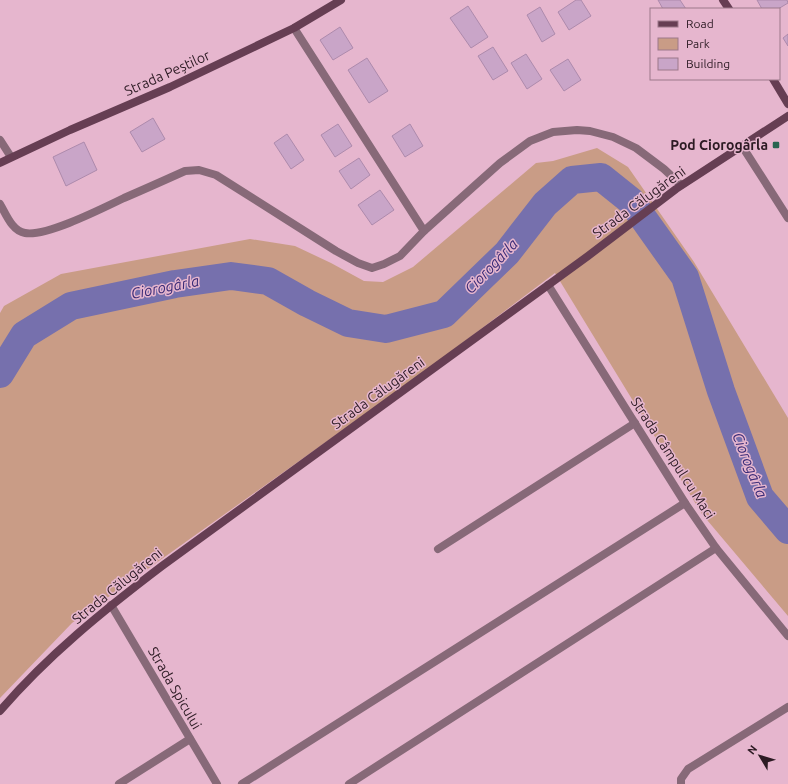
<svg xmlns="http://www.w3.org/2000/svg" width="788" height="784" font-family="Ubuntu,sans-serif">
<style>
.green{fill:#c99c86}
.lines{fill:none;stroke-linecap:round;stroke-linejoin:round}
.river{stroke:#7670ad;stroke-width:28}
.building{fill:#c9a5c8;stroke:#ad8aac}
.lane{stroke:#876978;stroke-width:8}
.street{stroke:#876978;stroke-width:8}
.secondary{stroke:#663e53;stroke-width:8}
.poi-dot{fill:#286550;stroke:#e6b6ce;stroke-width:1.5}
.labels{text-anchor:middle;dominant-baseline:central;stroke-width:3;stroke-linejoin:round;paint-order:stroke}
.street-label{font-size:14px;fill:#2c1a23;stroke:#e6b6ce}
.poi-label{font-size:14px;font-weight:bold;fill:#2c1a23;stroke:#e6b6ce;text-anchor:end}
.water-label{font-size:15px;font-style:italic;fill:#3a2b77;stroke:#e6b6ce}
</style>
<rect width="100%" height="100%" fill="#e6b6ce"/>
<polygon class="green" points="597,148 628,167 694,262 788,418 788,616 702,514 555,273 424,372 72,623 0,698 0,313 4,306 61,274 250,239 295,246 331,263 364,281 383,282 413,267 536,163 553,161"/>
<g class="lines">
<polyline class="river" points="0,374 24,335 71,306 175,284 231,276 268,281 307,303 348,323 386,329 444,314 507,253 545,204 572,180 601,177 631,201 685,277 721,391 760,497 788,530"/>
</g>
<g class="building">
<polygon points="576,0 581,0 591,16 569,30 558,12"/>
<polygon points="658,0 680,0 686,9 663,9"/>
<polygon points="757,0 787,0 788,3 778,9 762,9"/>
<polygon points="468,6 488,37 471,48 450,18"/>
<polygon points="540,7 555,34 542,42 527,15"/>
<polygon points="340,27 353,48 333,60 320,40"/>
<polygon points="788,34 788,46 783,38"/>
<polygon points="493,47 508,71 493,80 478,56"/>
<polygon points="526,54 542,79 527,89 511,63"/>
<polygon points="367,58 388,91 369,103 348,70"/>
<polygon points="568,59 581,80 564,91 550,70"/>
<polygon points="153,118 165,139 142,152 130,132"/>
<polygon points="338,124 352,146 335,157 321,135"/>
<polygon points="410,124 423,146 405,157 392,136"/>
<polygon points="287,134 304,160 291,169 274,143"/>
<polygon points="84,142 97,170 66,186 53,157"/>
<polygon points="359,158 370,175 351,189 339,171"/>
<polygon points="380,190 394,210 372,225 358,205"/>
</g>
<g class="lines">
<polyline class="lane" points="681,784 681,779 688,769 788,707"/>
<g class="street">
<polyline points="294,28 424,231"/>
<polyline points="0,140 11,157"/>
<polyline points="742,146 788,218"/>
<path d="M0 204C6 214 12 231 25 233 46 237 103 208 124 198 145 189 165 180 185 171L199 170 216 175 336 251 358 263 372 268 384 264 400 256 424 231 500 163 530 141 553 132 577 130 590 131 613 137 636 148 664 169 681 185"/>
<polyline points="548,285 685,503 716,548 788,636"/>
<polyline points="438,549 635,423"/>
<polyline points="111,605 217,784"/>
<polyline points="119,784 190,739"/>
<polyline points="242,784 685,503"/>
<polyline points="349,784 716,548"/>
</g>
<g class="secondary">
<polyline points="723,0 729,9"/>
<polyline points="773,79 788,104"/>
<polyline points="0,163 70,130 170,87 294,28 341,0"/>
<path d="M0 711C47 656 104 610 162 566L588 256 676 189 788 116"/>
</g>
</g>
<rect class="poi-dot" x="772" y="141" width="8" height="8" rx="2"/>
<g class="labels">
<g class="street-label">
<text transform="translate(167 73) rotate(-24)">Strada Peștilor</text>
<text transform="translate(639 202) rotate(-36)">Strada Călugăreni</text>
<text transform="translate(378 393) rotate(-36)">Strada Călugăreni</text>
<text transform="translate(673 458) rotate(57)">Strada Câmpul cu Maci</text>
<text transform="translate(117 586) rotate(-39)">Strada Călugăreni</text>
<text transform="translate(175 688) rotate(60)">Strada Spicului</text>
</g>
<g class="poi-label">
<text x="768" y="145">Pod Ciorogârla</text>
</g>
<g class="water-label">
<text transform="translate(491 266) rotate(-46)">Ciorogârla</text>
<text transform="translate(165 287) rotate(-11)">Ciorogârla</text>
<text transform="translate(750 465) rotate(68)">Ciorogârla</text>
</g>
</g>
<rect x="650" y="8" width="130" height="72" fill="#e6b6ce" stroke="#9c788a"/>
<rect x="658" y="21" width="20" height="6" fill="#663e53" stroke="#9c788a"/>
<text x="686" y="28" font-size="12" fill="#2c1a23">Road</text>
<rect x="658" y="38" width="20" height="12" fill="#c99c86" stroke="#9c788a"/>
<text x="686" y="48" font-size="12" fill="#2c1a23">Park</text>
<rect x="658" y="58" width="20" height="12" fill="#c9a5c8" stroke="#9c788a"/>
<text x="686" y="68" font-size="12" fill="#2c1a23">Building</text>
<g transform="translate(760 756) rotate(308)" stroke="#e6b6ce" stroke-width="3" paint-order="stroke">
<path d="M0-3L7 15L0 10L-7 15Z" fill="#2c1a23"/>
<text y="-6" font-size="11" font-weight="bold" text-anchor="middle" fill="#2c1a23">N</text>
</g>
</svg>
